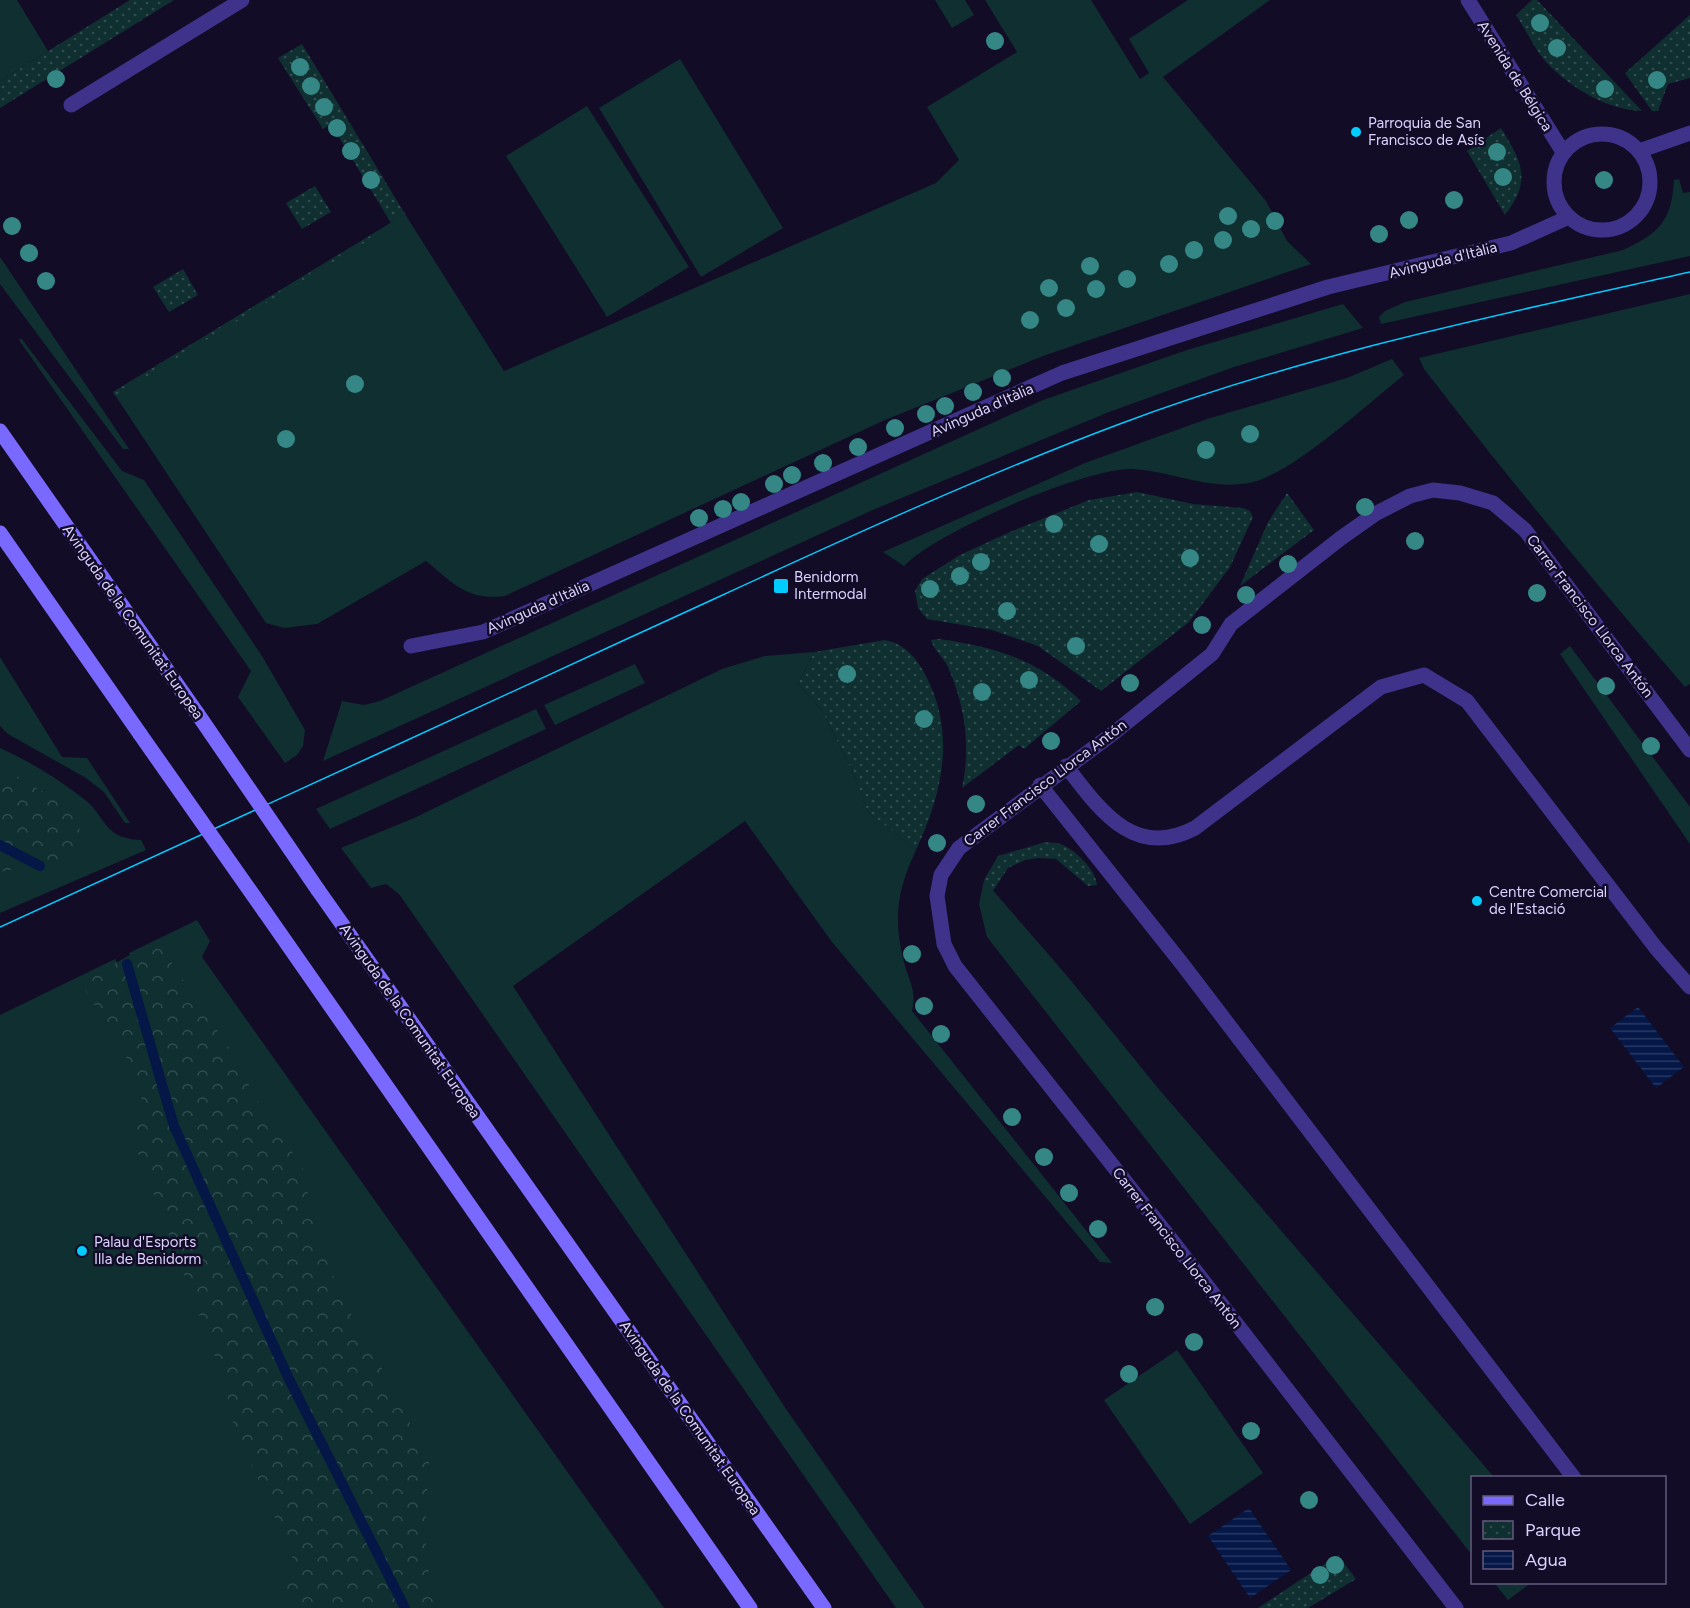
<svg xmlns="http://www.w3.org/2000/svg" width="1690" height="1608" font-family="Figtree,sans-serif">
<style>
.grass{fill:#0f2f31}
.forest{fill:url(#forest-crowns)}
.park{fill:url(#park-dots)}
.water{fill:url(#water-rules)}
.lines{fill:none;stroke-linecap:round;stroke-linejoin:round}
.stream{stroke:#041747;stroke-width:10}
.service{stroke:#3e328a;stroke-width:15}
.minor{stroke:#3e328a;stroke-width:15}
.secondary{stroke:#7a69ff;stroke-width:15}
.tram{stroke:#00ccfd;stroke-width:1.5}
.secondary-bridge{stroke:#7a69ff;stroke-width:15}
.tree{fill:#358786}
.poi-dot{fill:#00ccfd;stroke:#130c27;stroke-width:2}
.labels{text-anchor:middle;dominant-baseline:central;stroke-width:5;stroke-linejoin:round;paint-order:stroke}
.street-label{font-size:15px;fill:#dbd2ff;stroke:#130c27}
.poi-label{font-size:15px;fill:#dbd2ff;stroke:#130c27;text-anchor:start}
</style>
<defs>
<pattern id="forest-crowns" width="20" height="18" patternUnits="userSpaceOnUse" patternTransform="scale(1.5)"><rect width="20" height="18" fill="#0f2f31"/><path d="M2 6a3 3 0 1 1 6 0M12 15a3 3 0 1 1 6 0" fill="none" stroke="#314c50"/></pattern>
<pattern id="park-dots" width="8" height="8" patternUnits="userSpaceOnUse" patternTransform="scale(1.5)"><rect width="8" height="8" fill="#0f2f31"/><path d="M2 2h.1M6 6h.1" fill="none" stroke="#314c50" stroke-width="1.8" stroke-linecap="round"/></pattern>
<pattern id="water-rules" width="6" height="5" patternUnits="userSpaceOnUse" patternTransform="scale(1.5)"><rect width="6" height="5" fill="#041747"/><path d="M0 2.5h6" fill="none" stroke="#283863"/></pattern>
</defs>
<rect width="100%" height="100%" fill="#130c27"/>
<g class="grass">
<polygon points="0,0 17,0 48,51 0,81"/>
<polygon points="935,0 965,0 974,15 952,28"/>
<path d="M985 0H1091L1140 79 1149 73 1129 39 1188 0H1270L1163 77 1266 201 1287 241 1311 264 1043 356 885 420 505 596C467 601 453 583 426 561L317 624 284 628 266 623 113 392 405 214 504 371 936 183 959 160 927 107 1017 52Z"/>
<polygon points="680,59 783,228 701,277 599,108"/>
<polygon points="587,106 689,267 607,317 506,156"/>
<path d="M1679 179 1683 193 1690 192V256L1381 324 1379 317 1385 311 1405 302 1623 250C1658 234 1672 221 1674 180Z"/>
<polygon points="0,257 129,449 123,449 0,284"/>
<path d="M1690 294V684L1685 687C1595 583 1508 478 1424 369L1419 358Z"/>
<polygon points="1343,304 1363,328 1234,367 1109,412 875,509 323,761 342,701 364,705 380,701 1043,400 1187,350"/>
<polygon points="21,338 122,471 144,480 262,656 305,730 303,746 297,755 285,763 238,697 251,671 19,340"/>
<path d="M1392 359 1404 375C1366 405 1296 471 1253 482 1211 492 1173 471 1132 469 1085 468 936 532 904 566L883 552 1085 463 1207 419 1347 378Z"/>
<polygon points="1570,646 1690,807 1690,844 1560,654"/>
<path d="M814 652 798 684 821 709 851 768 868 812 916 850C897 891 893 918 904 962 909 982 917 990 912 1011L1112 1263 1100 1262 832 942 745 821 513 986 786 1409 925 1608H896L399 894 386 884 371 888 341 848 414 818 722 669 765 656Z"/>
<polygon points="0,657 62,757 87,758 130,823 125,823 104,792 86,778 8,734 0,726"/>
<polygon points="635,664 645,683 555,725 544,705"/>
<polygon points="536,709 546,729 330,829 316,809"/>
<path d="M0 748C29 761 55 777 80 796 108 815 100 838 141 840L146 850 0 913Z"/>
<polygon points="984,880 1068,977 1157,1087 1494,1477 1472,1478 1472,1555 987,937 979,904"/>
<polygon points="197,920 210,941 202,957 664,1608 433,1608 129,953"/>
<polygon points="115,959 122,970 156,1085 328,1608 0,1608 0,1015"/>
<polygon points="1177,1350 1263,1473 1190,1524 1104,1400"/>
<polygon points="1494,1583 1531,1583 1508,1600"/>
</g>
<g class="forest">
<polygon points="0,766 71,809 89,852 0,872"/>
<polygon points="156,940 228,1046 260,1106 302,1166 318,1240 344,1302 389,1381 429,1461 425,1533 430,1586 450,1608 288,1608 283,1586 294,1561 232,1420 225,1383 133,1140 141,1112 142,1083 81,983"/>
</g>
<g class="park">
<polygon points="130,0 174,0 0,108 0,81"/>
<path d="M1532 0H1537L1642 111C1607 110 1571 88 1547 63 1535 50 1526 30 1516 15Z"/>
<polygon points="1690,15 1690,78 1668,84 1658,111 1652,111 1625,73"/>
<polygon points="302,44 405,214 391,223 331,124 323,129 278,58"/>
<path d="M1501 128C1522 162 1532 180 1505 215L1467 151Z"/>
<polygon points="315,186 331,212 302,229 286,203"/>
<polygon points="378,231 380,233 115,396 113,392"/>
<polygon points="183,269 198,295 169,312 153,287"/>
<polygon points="1137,492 1193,504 1243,508 1250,511 1253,517 1230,567 1189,622 1101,691 1038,646 992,630 927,619 918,608 915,591 922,579 960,555 1010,532 1089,500"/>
<polygon points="1287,493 1314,530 1240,586 1268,522"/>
<path d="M939 639C996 647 1039 660 1081 701L1024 749 1019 745 962 788C971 746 965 706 948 667 944 658 933 649 931 640Z"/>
<path d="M885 640C906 644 918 660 927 678 956 736 942 794 916 850L868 812 851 768 821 709 798 684 814 652Z"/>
<path d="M1045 842C1049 843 1055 842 1060 844 1074 848 1096 870 1097 885L1088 886 1056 859 1039 858 1025 860 1008 868 993 891 984 880 998 856Z"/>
<polygon points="1338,1555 1356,1579 1308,1608 1258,1608"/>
</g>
<g class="water">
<polygon points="1638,1007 1684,1067 1656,1088 1610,1028"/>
<polygon points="1249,1508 1291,1570 1250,1598 1208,1536"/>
</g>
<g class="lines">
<g class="stream">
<polyline points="0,845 40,866"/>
<polyline points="127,964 174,1126 288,1377 405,1608"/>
</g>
<g class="service">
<polyline points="71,105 242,0"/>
<path d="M1066 766C1100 810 1134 860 1195 828L1381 687 1424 675 1467 701 1656 948 1690 987"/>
<polyline points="1040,785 1183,965 1574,1478"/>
</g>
<g class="minor">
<polyline points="1468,0 1563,152"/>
<circle cx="1602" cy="182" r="48"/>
<polyline points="1639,151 1690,133"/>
<polyline points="411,646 483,632 1062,373 1328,287 1511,243 1569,217"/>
<polyline points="1456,1608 1174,1243 955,966 944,944 937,896 941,875 959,848 1115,732 1212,654 1231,624 1341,538 1375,514 1410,496 1433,490 1460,493 1493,503 1525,530 1690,750"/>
</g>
<g class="secondary">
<polyline points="0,431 197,713"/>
<polyline points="0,533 140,734"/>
<polyline points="318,890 824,1608"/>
<polyline points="265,912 750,1608"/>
</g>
<path class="tram" d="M0 927C210 831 421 734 631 637 791 564 952 487 1117 425 1302 355 1497 315 1690 272"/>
<g class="secondary-bridge">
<polyline points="197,713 318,890"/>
<polyline points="140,734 265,912"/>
</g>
</g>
<g class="tree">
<circle cx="1540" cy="23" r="9"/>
<circle cx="995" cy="41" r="9"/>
<circle cx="1557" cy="48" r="9"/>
<circle cx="300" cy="67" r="9"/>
<circle cx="56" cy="79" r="9"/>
<circle cx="1657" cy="80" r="9"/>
<circle cx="311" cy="86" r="9"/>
<circle cx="1605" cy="89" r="9"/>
<circle cx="324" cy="107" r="9"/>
<circle cx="337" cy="128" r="9"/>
<circle cx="351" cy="151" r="9"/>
<circle cx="1497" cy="152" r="9"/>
<circle cx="1503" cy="177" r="9"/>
<circle cx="371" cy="180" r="9"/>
<circle cx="1604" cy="180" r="9"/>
<circle cx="1454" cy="200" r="9"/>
<circle cx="1228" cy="216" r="9"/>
<circle cx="1409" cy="220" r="9"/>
<circle cx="1275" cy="221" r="9"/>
<circle cx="12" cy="226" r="9"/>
<circle cx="1251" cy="229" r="9"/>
<circle cx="1379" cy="234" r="9"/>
<circle cx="1223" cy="240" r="9"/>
<circle cx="1194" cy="250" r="9"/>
<circle cx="29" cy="253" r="9"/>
<circle cx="1169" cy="264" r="9"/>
<circle cx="1090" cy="266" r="9"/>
<circle cx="1127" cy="279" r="9"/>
<circle cx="46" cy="281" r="9"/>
<circle cx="1049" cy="288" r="9"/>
<circle cx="1096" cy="289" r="9"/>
<circle cx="1066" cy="308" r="9"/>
<circle cx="1030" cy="320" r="9"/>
<circle cx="1002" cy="378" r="9"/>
<circle cx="355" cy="384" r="9"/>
<circle cx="973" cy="392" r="9"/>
<circle cx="945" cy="406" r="9"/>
<circle cx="926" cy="414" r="9"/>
<circle cx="895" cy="428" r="9"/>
<circle cx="1250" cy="434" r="9"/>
<circle cx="286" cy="439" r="9"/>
<circle cx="858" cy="447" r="9"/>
<circle cx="1206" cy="450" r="9"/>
<circle cx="823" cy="463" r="9"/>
<circle cx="792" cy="475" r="9"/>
<circle cx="774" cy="484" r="9"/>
<circle cx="741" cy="502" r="9"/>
<circle cx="1365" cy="507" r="9"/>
<circle cx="723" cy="509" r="9"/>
<circle cx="699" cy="518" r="9"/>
<circle cx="1054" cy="524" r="9"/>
<circle cx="1415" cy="541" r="9"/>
<circle cx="1099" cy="544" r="9"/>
<circle cx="1190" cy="558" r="9"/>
<circle cx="981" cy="562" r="9"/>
<circle cx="1288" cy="564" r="9"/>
<circle cx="960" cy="576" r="9"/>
<circle cx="930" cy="589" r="9"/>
<circle cx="1537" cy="593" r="9"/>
<circle cx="1246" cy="595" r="9"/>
<circle cx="1007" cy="611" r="9"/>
<circle cx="1202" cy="625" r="9"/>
<circle cx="1076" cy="646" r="9"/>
<circle cx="847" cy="674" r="9"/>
<circle cx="1029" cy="680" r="9"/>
<circle cx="1130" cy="683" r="9"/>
<circle cx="1606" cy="686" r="9"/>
<circle cx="982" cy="692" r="9"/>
<circle cx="924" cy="719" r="9"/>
<circle cx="1051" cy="741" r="9"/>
<circle cx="1651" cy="746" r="9"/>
<circle cx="976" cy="804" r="9"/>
<circle cx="937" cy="843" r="9"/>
<circle cx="912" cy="954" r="9"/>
<circle cx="924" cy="1006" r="9"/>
<circle cx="941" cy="1034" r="9"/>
<circle cx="1012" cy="1117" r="9"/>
<circle cx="1044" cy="1157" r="9"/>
<circle cx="1069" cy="1193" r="9"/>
<circle cx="1098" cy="1229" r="9"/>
<circle cx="1155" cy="1307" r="9"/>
<circle cx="1194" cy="1342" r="9"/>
<circle cx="1129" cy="1374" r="9"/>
<circle cx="1251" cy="1431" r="9"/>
<circle cx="1309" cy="1500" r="9"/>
<circle cx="1335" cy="1565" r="9"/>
<circle cx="1320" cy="1575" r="9"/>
</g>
<g class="poi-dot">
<circle cx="1356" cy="132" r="6"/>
<rect x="773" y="578" width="16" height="16" rx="3"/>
<circle cx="1477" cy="901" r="6"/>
<circle cx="82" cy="1251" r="6"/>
</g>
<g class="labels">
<g class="street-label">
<text transform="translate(1515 76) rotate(58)">Avenida de Bélgica</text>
<text transform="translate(1443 260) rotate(-14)">Avinguda d'Itàlia</text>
<text transform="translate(982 410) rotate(-24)">Avinguda d'Itàlia</text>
<text transform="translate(538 607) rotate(-24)">Avinguda d'Itàlia</text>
<text transform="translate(1590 616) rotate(53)">Carrer Francisco Llorca Antón</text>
<text transform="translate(133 622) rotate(55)">Avinguda de la Comunitat Europea</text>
<text transform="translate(1045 783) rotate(-37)">Carrer Francisco Llorca Antón</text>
<text transform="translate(410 1021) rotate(55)">Avinguda de la Comunitat Europea</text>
<text transform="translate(1177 1248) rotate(52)">Carrer Francisco Llorca Antón</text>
<text transform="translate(690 1418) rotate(55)">Avinguda de la Comunitat Europea</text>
</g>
<g class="poi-label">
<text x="1368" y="123">Parroquia de San<tspan x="1368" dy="17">Francisco de Asís</tspan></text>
<text x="794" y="577">Benidorm<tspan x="794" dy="17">Intermodal</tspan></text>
<text x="1489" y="892">Centre Comercial<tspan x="1489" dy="17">de l'Estació</tspan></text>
<text x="94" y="1242">Palau d'Esports<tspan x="94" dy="17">Illa de Benidorm</tspan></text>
</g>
</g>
<rect x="1471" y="1476" width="195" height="108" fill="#130c27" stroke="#635b7d" stroke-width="1.5"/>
<rect x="1483" y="1496" width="30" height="9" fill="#7a69ff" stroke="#635b7d" stroke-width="1.5"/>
<text x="1525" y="1506" font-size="18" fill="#dbd2ff">Calle</text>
<rect x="1483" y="1521" width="30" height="18" fill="url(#park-dots)" stroke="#635b7d" stroke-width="1.5"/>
<text x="1525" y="1536" font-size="18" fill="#dbd2ff">Parque</text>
<rect x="1483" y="1551" width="30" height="18" fill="url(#water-rules)" stroke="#635b7d" stroke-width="1.5"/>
<text x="1525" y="1566" font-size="18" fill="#dbd2ff">Agua</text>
</svg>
